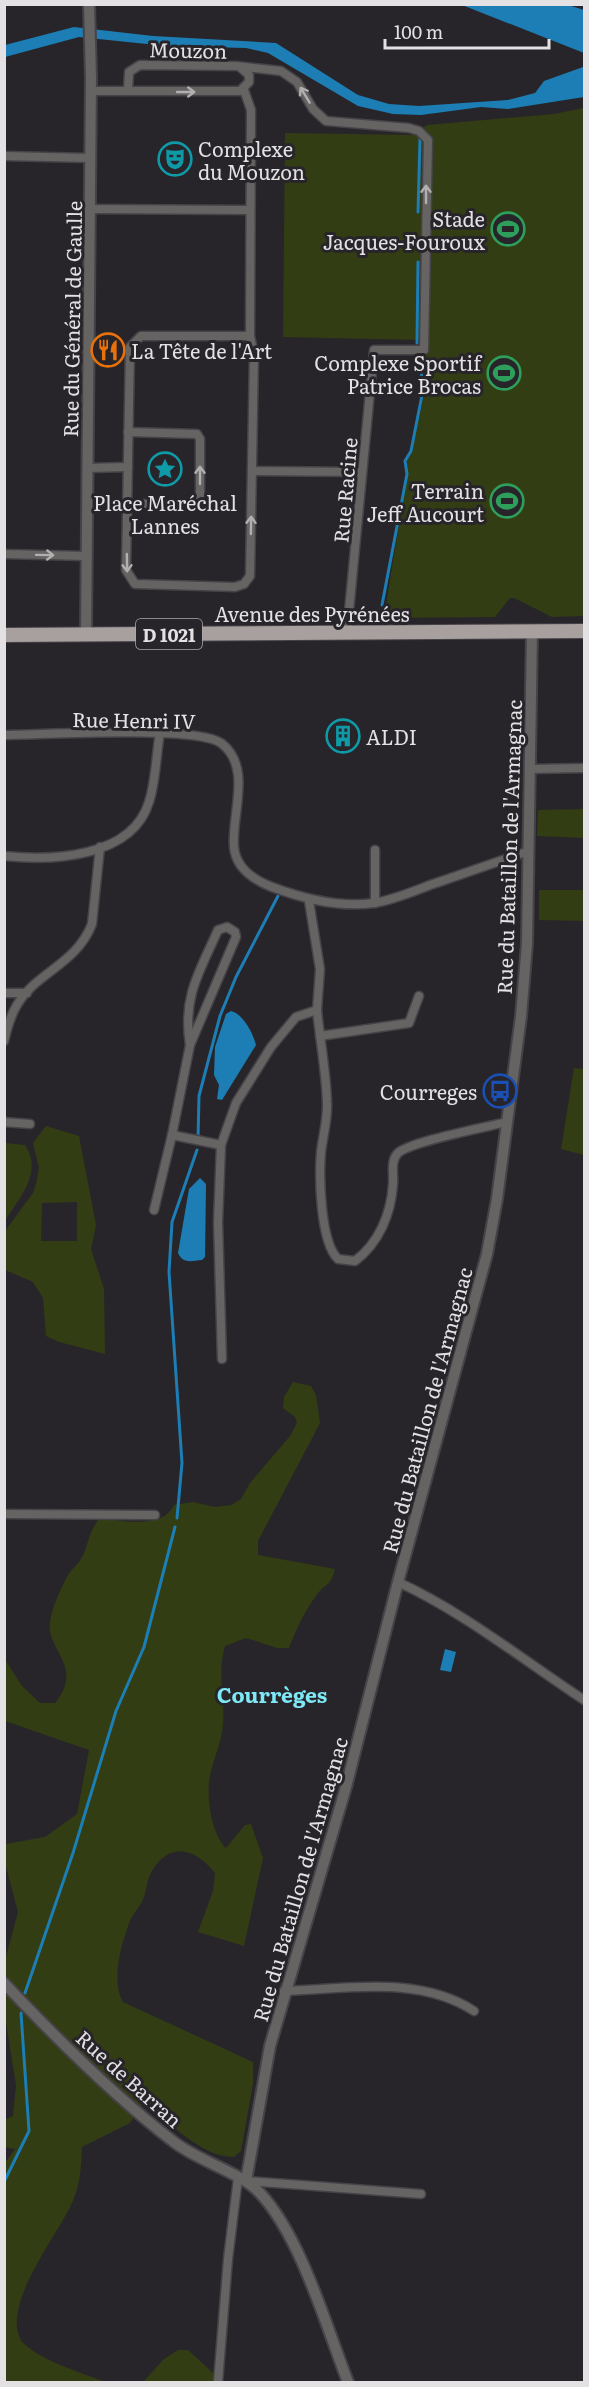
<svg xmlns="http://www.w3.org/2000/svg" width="589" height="2387" font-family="Literata,serif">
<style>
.green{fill:#323d13;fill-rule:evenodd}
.water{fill:#1c7eb5}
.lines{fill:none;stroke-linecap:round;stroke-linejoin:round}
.stream{stroke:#1c7eb5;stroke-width:3}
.minor-casing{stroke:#464348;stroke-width:11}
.tertiary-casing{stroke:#464348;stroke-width:14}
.primary-casing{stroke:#464348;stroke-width:16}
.minor{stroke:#666363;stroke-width:8}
.tertiary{stroke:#666363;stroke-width:10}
.primary{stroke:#a7a09f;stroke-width:14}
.oneway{stroke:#b1afb0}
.labels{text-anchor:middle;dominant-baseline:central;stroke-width:6;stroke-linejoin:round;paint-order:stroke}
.shield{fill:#28252a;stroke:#aba9ac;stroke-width:1.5}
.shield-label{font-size:18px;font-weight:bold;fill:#e3e1e4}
.street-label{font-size:20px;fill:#e3e1e4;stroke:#28252a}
.poi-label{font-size:20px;fill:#e3e1e4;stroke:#28252a;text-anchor:end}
.neighbourhood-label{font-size:21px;font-weight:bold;fill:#7ee8f6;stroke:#28252a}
</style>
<rect width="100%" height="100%" fill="#28252a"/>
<g class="green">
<polygon points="584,108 584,616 552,617 514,598 510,598 495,617 384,618 407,473 406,462 412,451 426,384 420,362 421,340 283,337 285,133 412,135 427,125 554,114"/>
<polygon points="584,809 584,838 537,836 538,810"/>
<polygon points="539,890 584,890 584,921 539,920"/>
<polygon points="574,1068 584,1069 584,1155 561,1149"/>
<path d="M46 1126 79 1136 96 1225 91 1249 104 1289 105 1354 59 1342 46 1336 43 1298 33 1282 5 1270V1231L33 1193 36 1184 39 1168 33 1143ZM77 1202V1241H41L42 1203Z"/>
<path d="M5 1143 25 1145C44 1173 18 1199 5 1221Z"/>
<path d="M293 1382 311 1386 316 1395 320 1423 258 1541V1555L335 1569C330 1589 325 1582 316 1596 304 1612 296 1630 289 1648H277L246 1638 225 1646C217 1673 225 1696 223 1724 222 1744 211 1763 209 1782 207 1801 212 1835 226 1848L245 1825 251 1824 263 1858 244 1946 198 1932 213 1891 215 1873C195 1848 170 1841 152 1871 147 1878 147 1889 144 1897 141 1906 133 1913 130 1921 121 1944 111 1980 123 2002L253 2062V2084L241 2151 234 2157C200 2157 170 2122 144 2102L130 2123 82 2147C81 2170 80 2189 69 2209 53 2241 0 2309 22 2342 43 2362 78 2371 105 2382H5L4 2164 15 2149 5 2147 4 2120 13 2116 16 2085 5 2017 4 1964 18 1912 5 1863V1844L45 1837 77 1814 89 1750 5 1721 4 1658 22 1686 40 1703H55C85 1666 46 1651 50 1622 52 1607 61 1588 68 1575 73 1567 81 1562 84 1553 89 1540 90 1530 99 1519 123 1520 162 1530 174 1505L193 1502 215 1507 231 1505 241 1499 250 1483 290 1436 297 1423 295 1417 283 1408 284 1397Z"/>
<polygon points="178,2350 188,2350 213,2373 213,2382 143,2382 164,2359"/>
</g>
<g class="water">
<polygon points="565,4 584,10 584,97 508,109 481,107 421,115 393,114 358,106 268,53 246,48 166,46 79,37 5,57 5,45 74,27 153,36 276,43 358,95 389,104 419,106 508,100 535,93 544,81 583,67 584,53 462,5"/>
<path d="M231 1011C243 1014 253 1033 256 1045L222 1100 217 1099 219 1085 214 1075 215 1047 226 1014Z"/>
<path d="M200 1178 206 1184 205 1257 202 1260C191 1261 183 1264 178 1253L189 1189Z"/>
<polygon points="445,1649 456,1652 451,1672 440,1670"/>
</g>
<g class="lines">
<g class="stream">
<polyline points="418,212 420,139"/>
<polyline points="417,343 418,262"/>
<polyline points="382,605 407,474 405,461 411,451 424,385 417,356"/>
<polyline points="198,1139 199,1096 220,1016 236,977 278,896"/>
<polyline points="177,1518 182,1463 169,1272 172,1222 197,1150"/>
<polyline points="25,1993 73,1853 116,1711 144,1647 175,1527"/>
<polyline points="4,2182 29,2131 21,2013"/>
</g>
<g class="minor-casing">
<g id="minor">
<polyline points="244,90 251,110 250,336 254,355 250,576 244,584 235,587 135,584 126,570 130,347 141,336 250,336"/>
<polyline points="91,91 240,91 249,82 249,75 240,67"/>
<polyline points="128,91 129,72 140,65 236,66 281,71 297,82 313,109 326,121 409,128 419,131 428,140 424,350 374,350 347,632"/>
<polyline points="4,156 90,158"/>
<polyline points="90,209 250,210"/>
<polyline points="87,468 128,467"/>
<polyline points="252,471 362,472"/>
<polyline points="127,504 195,504 200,498 200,439 197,434 128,432"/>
<polyline points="4,554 86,556"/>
<path d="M4 735C44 735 195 725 221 743 253 767 231 815 234 847 236 869 254 880 272 887 304 899 339 908 374 903 393 900 412 892 430 885 463 874 496 862 529 851"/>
<polyline points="530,769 584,768"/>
<path d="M4 856C52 861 132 858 149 802 156 781 156 755 160 733"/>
<polyline points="375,903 375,850"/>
<polyline points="4,993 27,993"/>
<path d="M317 1010C320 1040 326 1071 327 1102 328 1119 323 1135 321 1152 319 1176 320 1242 338 1259L355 1261C379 1243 391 1214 393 1184 394 1174 390 1161 398 1153 412 1141 484 1128 506 1122"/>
<polyline points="320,1036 409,1023 419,996"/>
<path d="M4 1041C7 1029 10 1016 17 1005 36 972 76 965 92 924L100 847"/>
<polyline points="4,1122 30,1124"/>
<path d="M172 1135 190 1045 236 937 235 932 227 927 218 930C200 971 182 997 190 1045"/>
<polyline points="154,1210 172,1135 221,1145"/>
<polyline points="222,1359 218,1222 221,1145 236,1103 271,1047 296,1017 317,1010 320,969 309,901"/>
<polyline points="4,1514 155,1515"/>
<path d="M398 1582C465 1613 523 1660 584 1700"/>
<path d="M284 1991C347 1989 419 1975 474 2011"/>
<polyline points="246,2181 421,2194"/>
<polyline points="218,2382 228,2259 238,2178"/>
</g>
</g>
<g class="tertiary-casing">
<g id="tertiary">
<polyline points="86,635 91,78 89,4"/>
<path d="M4 1983C55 2037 115 2097 174 2142 198 2161 242 2173 260 2193 301 2237 326 2326 348 2382"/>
<polyline points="246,2181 270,2046 346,1787 398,1582 487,1254 497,1199 521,1016 527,944 532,631"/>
</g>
</g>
<g class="primary-casing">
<polyline id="primary" points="4,635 584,631"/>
</g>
<use href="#minor" class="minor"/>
<use href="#tertiary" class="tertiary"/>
<use href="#primary" class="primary"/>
</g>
<defs><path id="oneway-shaft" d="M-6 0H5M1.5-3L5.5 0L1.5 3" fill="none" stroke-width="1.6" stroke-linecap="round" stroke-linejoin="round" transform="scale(1.5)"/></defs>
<g class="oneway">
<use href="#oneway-shaft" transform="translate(186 92)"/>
<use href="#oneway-shaft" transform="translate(305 95) rotate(-121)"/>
<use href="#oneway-shaft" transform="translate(426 194) rotate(-90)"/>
<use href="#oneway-shaft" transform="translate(200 475) rotate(-90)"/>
<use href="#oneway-shaft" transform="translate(251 525) rotate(-89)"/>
<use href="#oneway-shaft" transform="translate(45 555) rotate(1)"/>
<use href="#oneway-shaft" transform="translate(127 563) rotate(89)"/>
</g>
<defs>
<g id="theatre-ring" transform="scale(1.725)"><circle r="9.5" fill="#28252a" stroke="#0f9aa8" stroke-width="1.5"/><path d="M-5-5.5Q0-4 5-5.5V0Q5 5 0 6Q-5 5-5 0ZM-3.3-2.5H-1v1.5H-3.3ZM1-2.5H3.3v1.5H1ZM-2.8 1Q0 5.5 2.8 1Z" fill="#0f9aa8"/></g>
<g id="stadium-ring" transform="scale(1.725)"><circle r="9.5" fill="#28252a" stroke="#2e9e5b" stroke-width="1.5"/><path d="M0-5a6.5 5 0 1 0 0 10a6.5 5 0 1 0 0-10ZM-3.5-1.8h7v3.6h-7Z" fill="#2e9e5b"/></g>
<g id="restaurant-ring" transform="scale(1.725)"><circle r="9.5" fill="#28252a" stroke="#e8710a" stroke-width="1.5"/><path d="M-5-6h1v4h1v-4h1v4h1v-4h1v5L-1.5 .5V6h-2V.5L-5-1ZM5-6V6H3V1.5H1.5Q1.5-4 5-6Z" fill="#e8710a"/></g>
<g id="sight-ring" transform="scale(1.725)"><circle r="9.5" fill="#28252a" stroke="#0f9aa8" stroke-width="1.5"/><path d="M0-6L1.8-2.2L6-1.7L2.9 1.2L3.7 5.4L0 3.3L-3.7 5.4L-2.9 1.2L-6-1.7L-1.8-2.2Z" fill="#0f9aa8"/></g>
<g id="building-ring" transform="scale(1.725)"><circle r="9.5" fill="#28252a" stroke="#0f9aa8" stroke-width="1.5"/><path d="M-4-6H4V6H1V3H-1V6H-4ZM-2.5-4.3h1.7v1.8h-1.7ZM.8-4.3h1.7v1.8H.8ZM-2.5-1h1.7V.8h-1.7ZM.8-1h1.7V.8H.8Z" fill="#0f9aa8"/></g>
<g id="bus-ring" transform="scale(1.725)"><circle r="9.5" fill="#28252a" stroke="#1a4fb4" stroke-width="1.5"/><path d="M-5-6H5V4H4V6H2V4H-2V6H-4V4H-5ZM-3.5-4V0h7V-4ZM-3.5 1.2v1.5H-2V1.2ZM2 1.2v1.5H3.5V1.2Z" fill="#1a4fb4"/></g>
</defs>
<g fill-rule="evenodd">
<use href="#theatre-ring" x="175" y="159"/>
<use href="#stadium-ring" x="508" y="229"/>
<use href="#restaurant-ring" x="108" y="350"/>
<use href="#stadium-ring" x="504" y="373"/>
<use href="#sight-ring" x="165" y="469"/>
<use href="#stadium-ring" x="507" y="501"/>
<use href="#building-ring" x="343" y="736"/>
<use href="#bus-ring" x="500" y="1091"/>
</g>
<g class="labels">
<rect class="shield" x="136" y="619" width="66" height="30" rx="4.5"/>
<g class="shield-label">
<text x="169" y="634">D 1021</text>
</g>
<g class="street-label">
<text transform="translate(188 49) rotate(1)">Mouzon</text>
<text transform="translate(71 319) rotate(-89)">Rue du Général de Gaulle</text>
<text transform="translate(344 490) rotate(-85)">Rue Racine</text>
<text x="312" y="613">Avenue des Pyrénées</text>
<text transform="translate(134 719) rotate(1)">Rue Henri IV</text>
<text transform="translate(508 847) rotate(-88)">Rue du Bataillon de l'Armagnac</text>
<text transform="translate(426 1410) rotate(-75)">Rue du Bataillon de l'Armagnac</text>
<text transform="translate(299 1879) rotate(-74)">Rue du Bataillon de l'Armagnac</text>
<text transform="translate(130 2078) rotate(42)">Rue de Barran</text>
</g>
<g class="poi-label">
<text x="198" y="148" text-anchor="start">Complexe<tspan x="198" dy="23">du Mouzon</tspan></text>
<text x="485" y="218">Stade<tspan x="485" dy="23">Jacques-Fouroux</tspan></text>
<text x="131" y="350" text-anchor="start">La Tête de l'Art</text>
<text x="481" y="362">Complexe Sportif<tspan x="481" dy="23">Patrice Brocas</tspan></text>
<text x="484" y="490">Terrain<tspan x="484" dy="23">Jeff Aucourt</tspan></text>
<text x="165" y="502" text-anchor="middle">Place Maréchal<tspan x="165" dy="23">Lannes</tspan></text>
<text x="366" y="736" text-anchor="start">ALDI</text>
<text x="477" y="1091">Courreges</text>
</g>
<g class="neighbourhood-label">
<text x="272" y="1693">Courrèges</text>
</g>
</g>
<rect width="589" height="2387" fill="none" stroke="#e3e1e4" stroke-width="12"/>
<path d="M385 39v9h164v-9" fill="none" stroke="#e3e1e4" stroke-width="3"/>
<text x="394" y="39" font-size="18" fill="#e3e1e4" stroke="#28252a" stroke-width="4.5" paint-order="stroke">100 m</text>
</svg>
